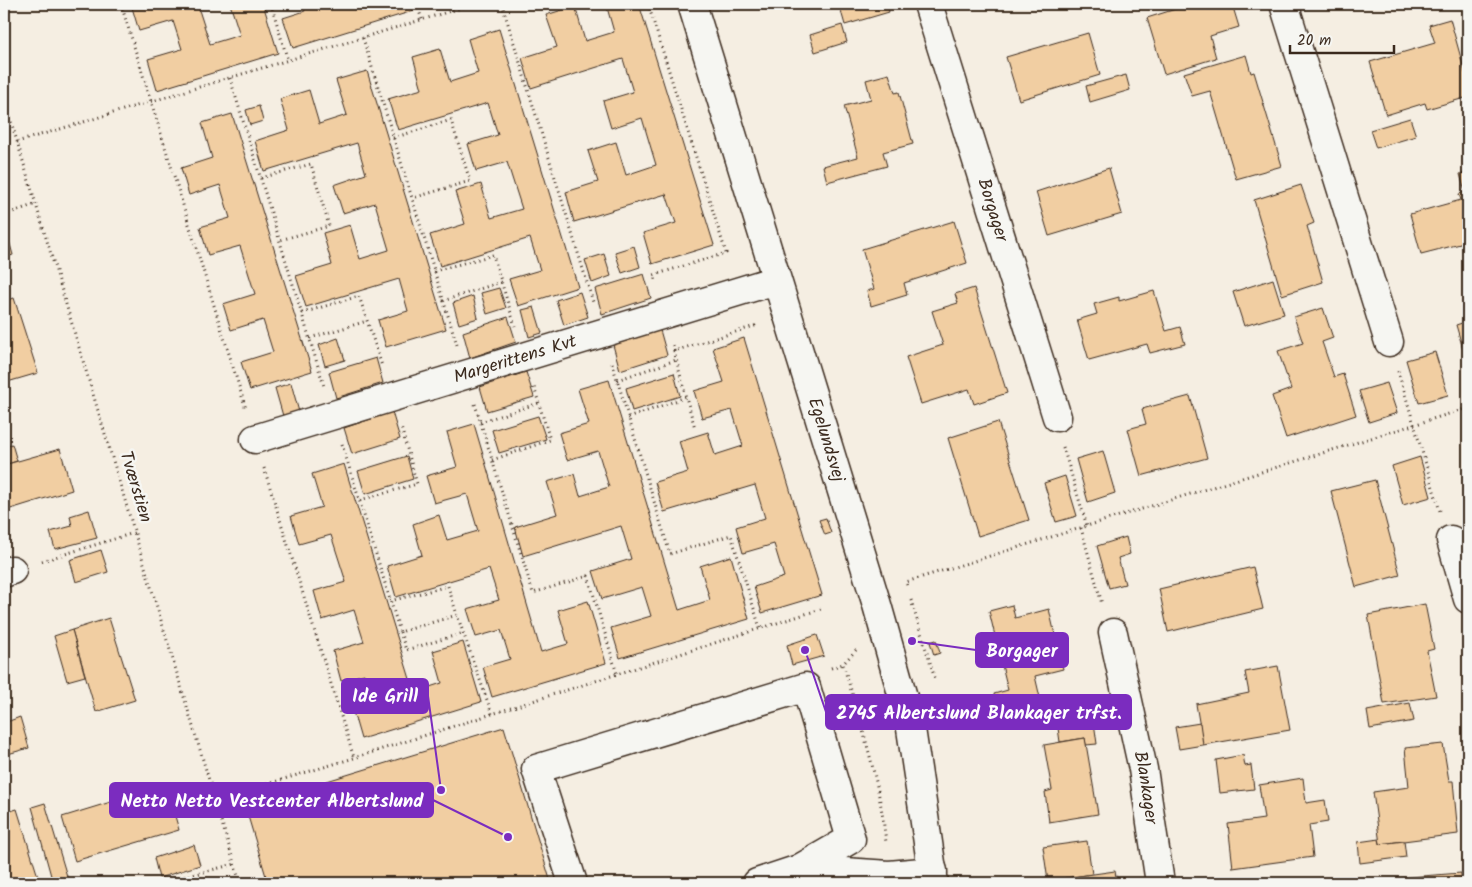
<svg xmlns="http://www.w3.org/2000/svg" width="1472" height="887" font-family="Kalam,sans-serif">
<style>
.building{fill:#f1cea2;stroke:#3b2a1e}
.lines{fill:none;stroke-linecap:round;stroke-linejoin:round}
.minor-casing{stroke:#3b2a1e;stroke-width:31}
.path{stroke:#3b2a1e;stroke-width:3;stroke-dasharray:1 4;stroke-linecap:butt}
.minor{stroke:#f6f6f2;stroke-width:28}
.labels{text-anchor:middle;dominant-baseline:central;stroke-width:5;stroke-linejoin:round;paint-order:stroke}
.street-label{font-size:18px;fill:#3b2a1e;stroke:#f6f6f2}
.leader{fill:none;stroke:#7b2cbf;stroke-width:2}
.callout-dot{fill:#7b2cbf;stroke:#f6f6f2;stroke-width:2}
.callout{fill:#7b2cbf;stroke:#7b2cbf;stroke-width:2}
.callout-label{font-size:19px;text-anchor:middle;font-weight:bold;fill:#fff}
</style>
<rect width="100%" height="100%" fill="#f5eee2"/>
<filter id="ink" filterUnits="userSpaceOnUse"><feTurbulence type="fractalNoise" baseFrequency=".02" numOctaves="2"/><feDisplacementMap in="SourceGraphic" scale="10" xChannelSelector="R" yChannelSelector="G"/><feConvolveMatrix kernelMatrix="1 2 1 2 8 2 1 2 1" color-interpolation-filters="sRGB"/></filter>
<g filter="url(#ink)">
<g class="building">
<polygon points="131,4 197,4 210,44 240,35 230,4 263,4 278,53 157,90 148,59 182,49 173,21 139,31"/>
<polygon points="303,4 411,4 413,11 293,48 283,18 305,11"/>
<polygon points="606,4 639,4 714,245 652,264 643,233 676,223 666,194 574,222 566,192 598,182 588,151 616,142 626,175 656,165 642,118 611,128 603,101 633,92 623,59 531,88 522,58 557,47 546,15 575,6 585,41 614,32"/>
<polygon points="839,4 887,4 889,12 845,25"/>
<polygon points="1181,4 1232,4 1239,27 1210,36 1216,58 1164,74 1147,18 1182,7"/>
<polygon points="1450,19 1468,83 1468,97 1427,109 1425,103 1386,115 1370,62 1435,43 1429,25"/>
<polygon points="842,25 847,42 815,52 810,35"/>
<polygon points="499,29 578,287 518,306 509,279 540,270 530,238 440,266 430,235 465,224 455,192 481,184 491,218 522,209 507,162 476,171 468,144 498,135 488,103 398,130 388,99 422,89 413,57 440,49 450,82 478,73 468,39"/>
<polygon points="1088,33 1100,75 1019,100 1006,57"/>
<polygon points="1246,55 1251,73 1254,72 1282,166 1236,179 1210,91 1192,96 1184,73"/>
<polygon points="367,71 446,329 386,347 378,320 408,311 399,279 306,307 296,276 332,265 323,233 350,225 360,259 389,250 375,203 343,213 334,185 366,174 357,143 264,171 255,141 289,130 280,99 309,90 319,124 347,115 336,80"/>
<polygon points="889,74 895,93 899,92 913,144 883,152 887,166 827,182 823,166 858,157 844,106 871,99 866,80"/>
<polygon points="1126,75 1130,90 1090,102 1086,86"/>
<polygon points="259,106 263,121 250,125 246,110"/>
<polygon points="232,114 312,371 250,390 241,362 273,352 263,320 231,330 223,304 255,294 240,246 208,255 200,227 230,218 220,185 189,195 181,168 212,158 202,123"/>
<polygon points="1410,118 1416,136 1376,148 1370,130"/>
<polygon points="1109,168 1122,214 1049,236 1036,192"/>
<polygon points="1468,172 1468,242 1421,254 1410,214 1461,200 1459,194 1465,192 1460,174"/>
<polygon points="1301,185 1314,223 1307,226 1323,282 1282,295 1254,200"/>
<polygon points="954,221 967,263 904,283 907,295 871,306 867,291 874,289 862,249"/>
<polygon points="4,223 13,255 4,258"/>
<polygon points="634,246 640,267 622,273 615,252"/>
<polygon points="604,254 611,276 592,283 585,260"/>
<polygon points="644,274 651,298 602,314 595,289"/>
<polygon points="1273,279 1284,314 1244,326 1233,292"/>
<polygon points="499,288 506,308 487,314 481,293"/>
<polygon points="974,288 1007,393 974,404 969,389 921,404 906,357 943,345 932,311 958,303 955,294"/>
<polygon points="1154,291 1166,331 1180,327 1185,344 1150,353 1147,344 1089,360 1077,320 1097,314 1094,304 1119,297 1119,301"/>
<polygon points="580,292 588,317 564,325 556,300"/>
<polygon points="473,296 478,318 459,324 453,303"/>
<polygon points="14,298 38,373 4,383 4,301"/>
<polygon points="534,307 542,333 529,337 522,310"/>
<polygon points="1323,308 1333,338 1322,342 1334,377 1343,374 1356,415 1286,438 1272,396 1291,389 1278,351 1303,343 1294,317"/>
<polygon points="508,317 516,342 470,358 463,332"/>
<polygon points="1468,321 1468,366 1456,325"/>
<polygon points="660,330 667,355 620,370 613,345"/>
<polygon points="338,338 345,360 325,366 319,345"/>
<polygon points="744,338 822,595 762,613 754,587 784,577 774,544 743,553 736,527 765,518 755,485 664,512 655,482 688,472 679,441 708,432 715,455 743,446 732,410 702,418 694,391 724,382 713,348"/>
<polygon points="1435,352 1448,395 1419,403 1406,360"/>
<polygon points="376,358 383,383 336,398 329,372"/>
<polygon points="526,372 534,397 487,411 480,387"/>
<polygon points="674,373 680,396 632,411 626,388"/>
<polygon points="609,380 679,610 710,600 700,566 731,556 749,619 620,658 611,628 651,616 642,587 602,599 593,571 631,559 621,526 523,556 515,527 557,514 547,482 574,474 580,496 609,487 598,451 567,460 559,433 589,424 578,389"/>
<polygon points="291,383 299,412 283,416 275,388"/>
<polygon points="1387,383 1397,413 1369,422 1359,391"/>
<polygon points="1190,396 1207,458 1141,476 1128,429 1146,424 1142,409"/>
<polygon points="392,412 400,439 352,454 344,428"/>
<polygon points="538,416 546,439 499,453 492,430"/>
<polygon points="998,422 1029,520 978,536 948,438"/>
<polygon points="474,424 541,652 568,644 558,610 588,601 606,663 492,697 483,667 510,659 501,630 476,637 467,609 499,600 489,569 396,597 387,566 422,555 413,524 439,515 447,540 478,531 467,494 434,503 426,476 457,467 447,432"/>
<polygon points="12,444 17,461 4,465 4,447"/>
<polygon points="60,449 72,490 4,511 4,465"/>
<polygon points="1103,451 1115,493 1088,502 1076,459"/>
<polygon points="407,456 413,479 365,494 358,471"/>
<polygon points="1420,457 1431,497 1403,505 1392,466"/>
<polygon points="344,464 414,692 442,683 433,651 463,642 481,702 361,739 352,708 373,702 364,674 341,681 333,651 364,642 354,610 322,620 314,591 346,582 331,535 299,544 291,516 322,507 312,474"/>
<polygon points="1065,476 1077,516 1056,522 1044,483"/>
<polygon points="1375,480 1400,575 1356,587 1331,491"/>
<polygon points="89,510 97,538 55,549 50,532 72,526 70,516"/>
<polygon points="826,518 831,533 825,535 819,520"/>
<polygon points="1126,537 1130,554 1118,558 1125,584 1109,588 1097,546"/>
<polygon points="101,550 108,572 76,582 70,560"/>
<polygon points="1253,567 1263,609 1168,632 1159,589"/>
<polygon points="1425,604 1434,649 1427,651 1436,696 1384,704 1368,615"/>
<polygon points="1012,605 1015,618 1049,609 1063,669 1035,676 1041,702 997,712 994,694 1008,690 989,611"/>
<polygon points="109,618 135,700 96,712 72,630"/>
<polygon points="72,630 85,676 67,681 54,636"/>
<polygon points="817,635 824,656 792,665 787,645"/>
<polygon points="936,640 940,653 934,655 930,642"/>
<polygon points="1278,666 1290,730 1203,745 1196,704 1249,693 1245,672"/>
<polygon points="1410,703 1414,721 1370,729 1367,711"/>
<polygon points="1092,708 1097,744 1086,745 1085,738 1060,742 1056,714"/>
<polygon points="20,717 29,748 4,755 4,723"/>
<polygon points="1200,723 1203,745 1179,749 1175,727"/>
<polygon points="504,727 551,883 268,883 245,806"/>
<polygon points="1085,738 1098,814 1049,822 1045,792 1052,790 1044,745"/>
<polygon points="1443,744 1449,781 1453,781 1458,834 1380,844 1373,792 1409,787 1405,748"/>
<polygon points="1243,755 1245,766 1251,765 1254,789 1220,793 1216,760"/>
<polygon points="1303,778 1306,803 1325,800 1328,822 1309,825 1313,857 1233,868 1228,824 1264,819 1259,785"/>
<polygon points="166,785 179,830 75,861 62,817"/>
<polygon points="45,803 69,883 53,883 32,807"/>
<polygon points="17,809 40,883 4,883 4,813"/>
<polygon points="1379,839 1380,844 1404,841 1406,857 1360,863 1358,842"/>
<polygon points="1087,841 1092,874 1048,881 1043,847"/>
<polygon points="194,845 200,865 159,878 154,858"/>
<polygon points="1115,871 1117,883 1065,883 1065,878"/>
<polygon points="1461,873 1462,883 1422,883 1422,876"/>
<polygon points="1422,876 1422,883 1402,883 1401,878"/>
</g>
<g class="lines">
<g class="minor-casing">
<g id="minor">
<path id="s1" d="M692 4 877 605 910 722 934 883"/>
<path id="s2" d="M928 4 1057 417"/>
<polyline points="1284,4 1389,342"/>
<path id="s3" d="M255 439 776 280"/>
<polyline points="1451,540 1468,599"/>
<polyline points="4,573 12,570"/>
<path id="s4" d="M1113 633 1143 769 1160 883"/>
<polyline points="799,869 889,875 933,871"/>
<polyline points="573,883 536,769 806,687 851,839 799,869 757,883"/>
</g>
</g>
<g class="path">
<polyline points="121,4 246,409"/>
<polyline points="271,4 288,61"/>
<polyline points="417,4 422,20"/>
<polyline points="502,4 593,302"/>
<polyline points="648,4 726,253 654,275 656,283"/>
<polyline points="363,38 457,345"/>
<polyline points="230,78 324,386"/>
<polyline points="4,98 240,883"/>
<polyline points="393,138 451,120 470,181 413,198"/>
<polyline points="17,142 474,4"/>
<polyline points="261,178 311,164 329,226 280,240"/>
<polyline points="4,215 36,204"/>
<polyline points="434,271 493,255 515,326"/>
<polyline points="443,301 501,282"/>
<polyline points="302,313 359,296 382,366"/>
<polyline points="310,338 367,321"/>
<polyline points="673,345 674,351 755,326 756,329"/>
<polyline points="674,351 686,397"/>
<polyline points="612,363 670,554 731,535 760,628"/>
<polyline points="1398,371 1440,511"/>
<polyline points="617,380 676,360"/>
<polyline points="475,404 533,593 588,576 617,674"/>
<polyline points="628,418 686,397 695,428"/>
<polyline points="480,422 539,403"/>
<polyline points="342,444 400,632 457,615 492,714"/>
<polyline points="1063,447 1087,526"/>
<polyline points="492,460 550,440 534,387"/>
<polyline points="264,468 354,758"/>
<polyline points="360,500 417,484 401,427"/>
<polyline points="1081,528 1102,604"/>
<polyline points="42,561 134,533"/>
<polyline points="907,585 906,582 1468,408"/>
<polyline points="911,600 935,679"/>
<polyline points="390,601 448,586 457,615"/>
<polyline points="400,632 406,650 464,633"/>
<path d="M856 650 843 664C861 723 880 782 886 843"/>
<polyline points="831,668 843,664"/>
<polyline points="214,800 354,758 821,609"/>
<polyline points="160,883 235,864"/>
</g>
<use href="#minor" class="minor"/>
</g>
</g>
<g class="labels">
<g class="street-label">
<text stroke="none"><textPath href="#s2" startOffset="216">Borgager</textPath></text>
<text stroke="none"><textPath href="#s3" startOffset="272">Margerittens Kvt</textPath></text>
<text stroke="none"><textPath href="#s1" startOffset="456">Egelundsvej</textPath></text>
<text transform="translate(135 487) rotate(73)">Tværstien</text>
<text stroke="none"><textPath href="#s4" startOffset="158">Blankager</textPath></text>
</g>
</g>
<path class="leader" d="M912 641L976 650M441 790L428 696M805 650L826 712M508 837L433 800"/>
<g class="callout-dot">
<circle cx="912" cy="641" r="5"/>
<circle cx="441" cy="790" r="5"/>
<circle cx="805" cy="650" r="5"/>
<circle cx="508" cy="837" r="5"/>
</g>
<g class="callout">
<rect x="976" y="633" width="92" height="34" rx="5"/>
<rect x="342" y="679" width="86" height="34" rx="5"/>
<rect x="826" y="695" width="305" height="34" rx="5"/>
<rect x="110" y="783" width="323" height="34" rx="5"/>
</g>
<g class="callout-label">
<text x="1022" y="657">Borgager</text>
<text x="385" y="702">Ide Grill</text>
<text x="979" y="719">2745 Albertslund Blankager trfst.</text>
<text x="272" y="807">Netto Netto Vestcenter Albertslund</text>
</g>
<rect width="1472" height="887" fill="none" stroke="#f6f6f2" stroke-width="20"/>
<rect x="10" y="10" width="1452" height="867" fill="none" stroke="#3b2a1e" stroke-width="2" filter="url(#ink)"/>
<path d="M1290 45v8h104v-8" fill="none" stroke="#3b2a1e" stroke-width="2.5"/>
<text x="1297" y="45" font-size="15" fill="#3b2a1e" stroke="#f6f6f2" stroke-width="4" paint-order="stroke">20 m</text>
</svg>
